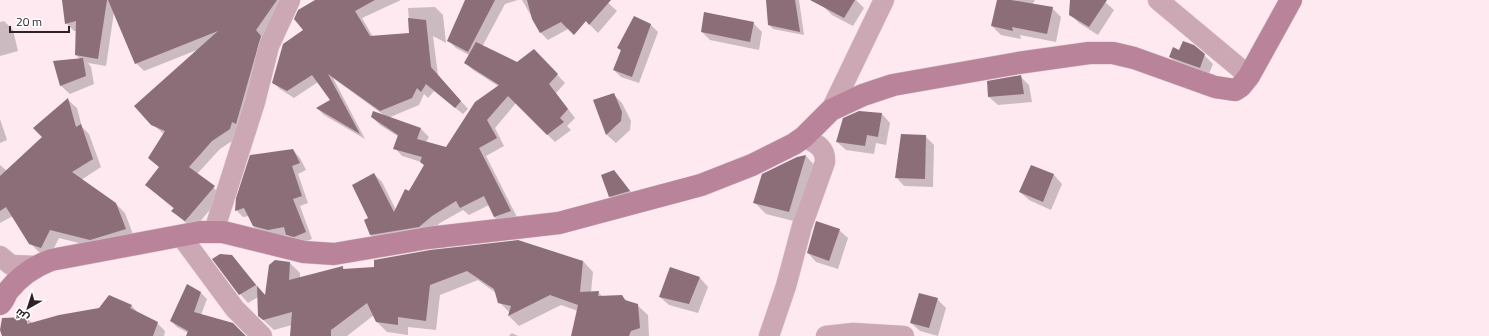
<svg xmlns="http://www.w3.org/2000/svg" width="1489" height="336" font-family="'Titillium Web',Cairo,sans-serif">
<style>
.shadow{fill:#0003}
.building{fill:#8c6e79}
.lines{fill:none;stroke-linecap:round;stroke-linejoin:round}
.street-casing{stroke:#d8c5cc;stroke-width:21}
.secondary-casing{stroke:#d8c5cc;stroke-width:23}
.street{stroke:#cca8b5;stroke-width:20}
.secondary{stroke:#b98499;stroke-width:22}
</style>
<rect width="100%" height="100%" fill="#fee9f0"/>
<g class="shadow">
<polygon points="63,0 284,0 238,137 220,149 197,174 222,195 194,229 181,219 173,211 174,209 146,185 160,168 149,157 164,134 152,124 197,50 144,71 136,63 114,12 106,66 88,63 91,67 94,84 70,94 61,86 54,61 80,59 76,55 76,31 74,31 66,23"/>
<polygon points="327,0 401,0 362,18 373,37 410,34 408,8 435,7 443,15 446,43 433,36 438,75 468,109 463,114 434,91 428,98 424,94 419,105 388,118 421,129 429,137 426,142 446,148 498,86 473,70 465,62 469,55 456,48 449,41 466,0 518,0 505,4 482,47 518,63 534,50 565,83 556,93 575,118 567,126 571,130 555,142 516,103 495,128 504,146 486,156 518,219 502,224 494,217 489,205 469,215 463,210 440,223 427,235 379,243 371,235 369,219 374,174 382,182 396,210 425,166 421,162 402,156 395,148 399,137 380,125 372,117 385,116 333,78 365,139 324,115 317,108 332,100 318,82 294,98 280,89 273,82 304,30"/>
<polygon points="522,0 571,0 577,24 548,40 541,33"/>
<polygon points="589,0 605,0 617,11 598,33 578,13"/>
<polygon points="770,0 799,0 804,35 773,29 769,25"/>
<polygon points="827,0 856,0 864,8 853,26 832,15 823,6"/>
<polygon points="998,0 1035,0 1032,5 1052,8 1061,17 1056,42 1020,35 1021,39 1001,35 992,26"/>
<polygon points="1071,0 1103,0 1114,10 1098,35 1079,23 1070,14"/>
<polygon points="635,17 651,25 658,32 639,83 621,77 614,70 621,51 619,48"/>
<polygon points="4,21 13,30 18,51 0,56 0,22"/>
<polygon points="753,23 762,32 759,50 710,40 702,32"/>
<polygon points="1180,51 1204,55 1213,64 1208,76 1179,66 1170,57"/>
<polygon points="1020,76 1029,85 1032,102 998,105 989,97"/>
<polygon points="613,94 622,103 631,121 630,130 616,143 607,135 594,100"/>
<polygon points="68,100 77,108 82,127 89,134 101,167 81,180 116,204 125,213 134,237 99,248 59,238 50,256 39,252 30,243 13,216 0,223 0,165 7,171 43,137"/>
<polygon points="882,114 890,123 886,145 876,143 874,154 846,150 837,142"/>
<polygon points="0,119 7,140 0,143"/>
<polygon points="925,136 934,145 933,187 904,186 896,177"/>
<polygon points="293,150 300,158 306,170 298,174 308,203 300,206 312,239 302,243 294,242 288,235 276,237 261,233 253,226 249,216 243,217 236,210"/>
<polygon points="806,156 817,168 801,223 766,214 754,202"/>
<polygon points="1031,166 1054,175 1062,184 1051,210 1029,200 1020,192"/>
<polygon points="614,171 622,180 637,200 619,205 610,196"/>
<polygon points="839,230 848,238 838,269 816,262 808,253"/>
<polygon points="231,256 266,296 290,263 300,273 300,278 342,267 345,270 583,261 593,272 591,292 598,292 603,297 622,296 628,302 637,305 648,315 649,336 572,336 578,311 561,305 519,326 509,316 510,313 499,302 496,293 478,280 440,295 436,330 408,327 408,335 387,332 377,322 374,315 347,336 291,336 292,325 274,330 259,316 258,297 248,303 240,294"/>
<polygon points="670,268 700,278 708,287 698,313 669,305 660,297"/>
<polygon points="187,285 201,293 207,299 201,315 244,336 190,336 188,333 177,327 171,321"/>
<polygon points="937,299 946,308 938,336 920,331 911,323"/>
<polygon points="131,305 139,314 157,323 165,331 164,336 8,336 27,318 32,323"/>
<polygon points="512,333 518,336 509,336"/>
</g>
<g class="building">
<polygon points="62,0 107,0 98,59 75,55 76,21 65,24"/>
<polygon points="108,0 277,0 256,30 261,36 236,124 232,122 230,129 212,141 189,167 215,186 185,221 171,211 174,208 145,185 159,167 148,158 165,131 151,125 134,106 218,31 135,64"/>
<polygon points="315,0 375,0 355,11 370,36 409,33 408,18 426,20 431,67 461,101 455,108 426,84 421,92 417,88 412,98 380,111 328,74 360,134 316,108 330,100 312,75 287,91 272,83 283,44 303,30 294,19 298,10"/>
<polygon points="465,0 495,0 468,52 447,41"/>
<polygon points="527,0 611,0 589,25 586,21 574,35 561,22 540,33 532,19"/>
<polygon points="766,0 795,0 800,32 768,25"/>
<polygon points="810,0 855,0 844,18"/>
<polygon points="997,0 1011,0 1053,7 1047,34 1012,27 1013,31 991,26"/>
<polygon points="1070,0 1107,0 1089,27 1069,15"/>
<polygon points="704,12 754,22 750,42 701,32"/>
<polygon points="634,16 651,24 632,77 613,70 621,50 617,48"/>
<polygon points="1183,41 1194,45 1205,54 1200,68 1169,57 1173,47 1179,50"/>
<polygon points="476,42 517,62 534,49 558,74 549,84 568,109 560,118 564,122 547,135 508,96 487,120 497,138 479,148 511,211 494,217 484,196 460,208 456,201 432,216 419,227 370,235 364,220 368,218 352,185 374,173 394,212 405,189 409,191 424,165 420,162 422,157 393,149 398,135 371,117 373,111 421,128 417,139 446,147 475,102 499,85 464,63"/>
<polygon points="83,58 86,76 60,86 53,61"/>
<polygon points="1021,75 1024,94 988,97 987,81"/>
<polygon points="614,93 622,112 621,121 606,135 593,100"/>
<polygon points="68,98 76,127 81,124 93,159 72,172 116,203 126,229 90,240 50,230 41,248 29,244 6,207 0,211 0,176 42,137 33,128"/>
<polygon points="859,111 882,113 878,137 867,135 865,146 836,142 843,118"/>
<polygon points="901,134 926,135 925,179 895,178"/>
<polygon points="293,149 300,163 292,166 302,196 293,199 306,232 294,237 286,235 284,227 268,230 253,226 244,208 235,211 236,198 250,155"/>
<polygon points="806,155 789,212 753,203 762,174 797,157"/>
<polygon points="1031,165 1054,174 1043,202 1019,192"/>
<polygon points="614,170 630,191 609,197 601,175"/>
<polygon points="816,221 840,229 829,261 807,253"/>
<polygon points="518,240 583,261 580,292 599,291 598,296 622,295 625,300 638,304 640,328 631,331 629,336 571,336 578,305 550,295 508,316 511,306 498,303 494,289 467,271 430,285 426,321 398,317 398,325 376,322 367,303 331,330 331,336 290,336 292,312 263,320 258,316 257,286 265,295 269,265 275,260 290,262 289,280 343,266 343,269 374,267 374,260 430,250"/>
<polygon points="220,254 232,255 256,285 239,295 212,259"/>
<polygon points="670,267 700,277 689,304 659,297"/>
<polygon points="187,284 201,292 194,312 233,323 246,336 186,336 188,331 170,321"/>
<polygon points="919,293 938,298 929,328 910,323"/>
<polygon points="109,295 132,305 130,308 158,322 153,336 2,336 0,330 2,318 27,317 27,324 59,315 99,308"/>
</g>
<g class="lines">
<g class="street-casing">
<g id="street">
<polyline points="1158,0 1249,76"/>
<polyline points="831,110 884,0"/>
<polyline points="214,231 255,102 269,46 290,0"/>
<polyline points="181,236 235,309 262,336"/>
<polyline points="0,256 11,265 36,266"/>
<path d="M769 336 786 286 802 226 825 162C826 147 815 143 804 137"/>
<polyline points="826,336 853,333 904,336"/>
</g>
</g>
<g class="secondary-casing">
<path id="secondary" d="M0 304C4 301 5 295 8 291 19 277 35 266 51 260L200 232H223L304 252 334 254 428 238 559 223 701 185 752 165 794 144 804 137 831 110 863 95 893 85 1018 63 1089 53H1113L1134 58 1215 87 1235 90 1241 86 1249 76 1291 0"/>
</g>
<use href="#street" class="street"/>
<use href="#secondary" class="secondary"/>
</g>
<g transform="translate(28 308) rotate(219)" stroke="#ffffff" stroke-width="3" paint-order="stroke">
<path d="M0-3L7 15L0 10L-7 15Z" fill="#2d2126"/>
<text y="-6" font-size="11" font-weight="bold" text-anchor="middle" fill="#2d2126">ش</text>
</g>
<path d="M10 26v6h59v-6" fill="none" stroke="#2d2126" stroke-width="2"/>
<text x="16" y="26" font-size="12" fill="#2d2126" stroke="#ffffff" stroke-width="3" paint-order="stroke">20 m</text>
</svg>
